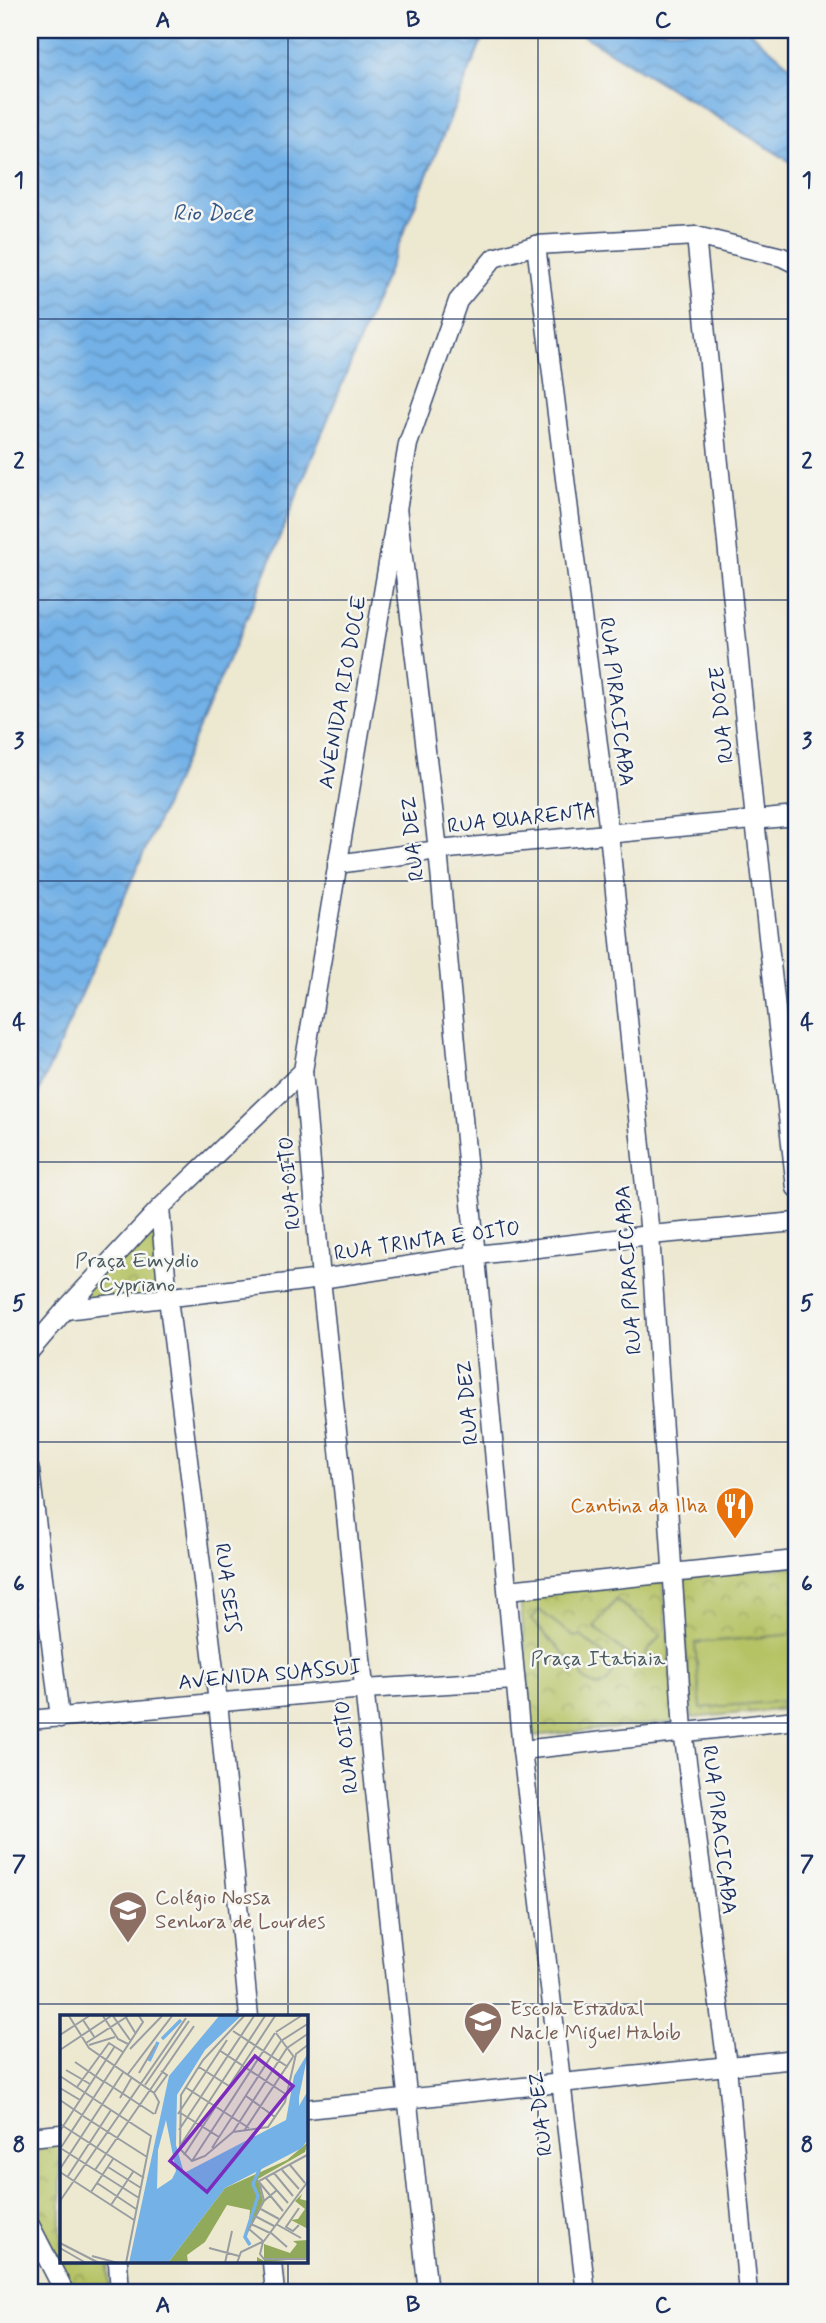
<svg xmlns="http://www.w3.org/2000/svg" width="826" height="2323" font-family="Mynerve,sans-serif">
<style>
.park{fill:url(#park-crowns);stroke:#687962;stroke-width:2}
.pitch{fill:#b6c365;stroke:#687962;stroke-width:2}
.water{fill:url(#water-waves);stroke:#4770a2;stroke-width:2}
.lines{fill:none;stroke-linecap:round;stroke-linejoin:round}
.minor-casing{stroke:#3a4b6f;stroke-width:21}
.minor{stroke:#fff;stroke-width:18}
.grid{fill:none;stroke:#1b2f5e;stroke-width:2;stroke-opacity:0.55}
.labels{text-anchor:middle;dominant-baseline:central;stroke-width:5;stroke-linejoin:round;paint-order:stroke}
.street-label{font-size:21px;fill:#1b2f5e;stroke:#f6f6f2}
.park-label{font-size:21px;fill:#4a5b60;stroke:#f6f6f2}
.food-label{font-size:21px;fill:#c56008;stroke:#f6f6f2;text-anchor:end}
.education-label{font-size:21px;fill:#785e54;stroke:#f6f6f2;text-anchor:start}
.water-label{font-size:23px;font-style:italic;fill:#355687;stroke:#f6f6f2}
.inset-river{fill:none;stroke:#73b1e6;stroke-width:3.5}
.inset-road{fill:none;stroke:#999ea2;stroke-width:2}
.view{fill:#7b2cbf;fill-opacity:0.15;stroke:#7b2cbf;stroke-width:3.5}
.inset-edge{fill:none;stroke:#1b2f5e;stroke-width:3.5}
.neatline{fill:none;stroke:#1b2f5e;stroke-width:2.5}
.grid-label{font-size:23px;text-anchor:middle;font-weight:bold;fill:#1b2f5e}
</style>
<defs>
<pattern id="park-crowns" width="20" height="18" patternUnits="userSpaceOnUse" patternTransform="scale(1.75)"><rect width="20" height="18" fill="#b6c365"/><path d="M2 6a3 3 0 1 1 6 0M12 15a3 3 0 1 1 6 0" fill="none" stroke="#939f56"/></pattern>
<pattern id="water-waves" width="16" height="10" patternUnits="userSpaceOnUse" patternTransform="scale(1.75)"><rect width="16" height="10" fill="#73b1e6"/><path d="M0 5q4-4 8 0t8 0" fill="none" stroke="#5e90be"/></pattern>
</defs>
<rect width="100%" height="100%" fill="#f6f6f2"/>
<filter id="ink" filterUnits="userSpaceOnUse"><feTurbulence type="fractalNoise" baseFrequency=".0143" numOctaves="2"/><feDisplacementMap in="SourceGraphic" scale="14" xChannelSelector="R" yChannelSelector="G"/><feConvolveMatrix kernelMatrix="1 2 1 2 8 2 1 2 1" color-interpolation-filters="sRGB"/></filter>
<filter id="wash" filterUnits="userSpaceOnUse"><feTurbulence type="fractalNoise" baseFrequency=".00686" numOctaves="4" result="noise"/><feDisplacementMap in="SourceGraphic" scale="28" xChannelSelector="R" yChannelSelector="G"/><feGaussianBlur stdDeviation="1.57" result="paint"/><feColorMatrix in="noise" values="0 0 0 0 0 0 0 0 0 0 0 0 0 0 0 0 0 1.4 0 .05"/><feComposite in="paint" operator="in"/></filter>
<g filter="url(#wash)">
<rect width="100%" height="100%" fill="#ede8d0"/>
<g class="park">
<polygon points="160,1208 168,1298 65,1310"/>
<polygon points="796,1566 796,1708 692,1718 679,1578"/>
<polygon points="663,1581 676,1722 533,1736 520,1595"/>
<polygon points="61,2140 61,2262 108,2262 110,2293 75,2293 30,2206 30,2144"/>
</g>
<g class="pitch">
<polygon points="616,1600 661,1635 638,1663 594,1627"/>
<path d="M539 1610 574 1637 581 1636 614 1663C613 1675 610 1683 598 1687L585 1680 578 1668 531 1620Z"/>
<polygon points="796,1634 796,1700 701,1708 695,1643"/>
</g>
<g class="water">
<polygon points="30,30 486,30 249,613 30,1112"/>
<polygon points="574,30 748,30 796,71 796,165"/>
</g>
</g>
<g filter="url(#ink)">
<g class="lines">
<g class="minor-casing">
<g id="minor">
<polyline points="696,236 755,820 796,1188"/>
<polyline points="536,245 609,833 650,1235 683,1731 727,2066 748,2293"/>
<polyline points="397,508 438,850 522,1750 586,2293"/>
<polyline points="337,864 438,850 796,816"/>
<polyline points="303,1071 321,1279 428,2293"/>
<polyline points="160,1208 168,1298 218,1702 249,2017"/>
<polyline points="65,1310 321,1279 477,1255 650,1235 796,1222"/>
<polyline points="30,1351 65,1310 160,1208 303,1071 408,444 458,301 494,258 536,245 696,236 782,257 796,264"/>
<polyline points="30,1470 60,1718"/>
<polyline points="508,1590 796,1560"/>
<polyline points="30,1720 364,1689 515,1680"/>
<polyline points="522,1750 796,1720"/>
<polyline points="306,2109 796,2059"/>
<polyline points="30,2137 61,2134"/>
<polyline points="30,2225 65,2293"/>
<polyline points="118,2262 120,2293"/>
<polyline points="272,2262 275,2293"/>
</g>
</g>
<use href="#minor" class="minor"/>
</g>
</g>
<path class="grid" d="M288 30V2017M538 30V2293M30 319H796M30 600H796M30 881H796M30 1162H796M30 1442H796M30 1723H796M30 2004H796M288 2262V2293"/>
<defs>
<g id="restaurant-pin" transform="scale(2.0125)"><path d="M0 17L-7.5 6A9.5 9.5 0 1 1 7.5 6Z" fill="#e8710a" stroke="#f6f6f2"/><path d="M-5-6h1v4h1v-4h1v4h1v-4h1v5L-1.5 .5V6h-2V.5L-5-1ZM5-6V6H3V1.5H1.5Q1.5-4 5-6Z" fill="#fff"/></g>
<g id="school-pin" transform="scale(2.0125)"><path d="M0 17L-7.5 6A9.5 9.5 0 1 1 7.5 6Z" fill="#8d6e63" stroke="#f6f6f2"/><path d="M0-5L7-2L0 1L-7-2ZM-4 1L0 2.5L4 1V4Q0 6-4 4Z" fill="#fff"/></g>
</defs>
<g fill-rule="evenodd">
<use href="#restaurant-pin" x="735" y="1506"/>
<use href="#school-pin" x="128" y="1910"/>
<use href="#school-pin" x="483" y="2021"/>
</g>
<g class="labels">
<g class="street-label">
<text transform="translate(343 692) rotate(-80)">AVENIDA RIO DOCE</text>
<text transform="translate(616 702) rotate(83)">RUA PIRACICABA</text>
<text transform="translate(722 715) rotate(-96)">RUA DOZE</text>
<text transform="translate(522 819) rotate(-6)">RUA QUARENTA</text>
<text transform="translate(413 839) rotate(-96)">RUA DEZ</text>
<text transform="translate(290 1183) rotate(-95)">RUA OITO</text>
<text transform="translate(427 1241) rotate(-8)">RUA TRINTA E OITO</text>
<text transform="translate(629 1270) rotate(-94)">RUA PIRACICABA</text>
<text transform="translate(468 1403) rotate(-95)">RUA DEZ</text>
<text transform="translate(227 1588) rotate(83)">RUA SEIS</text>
<text transform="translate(270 1675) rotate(-5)">AVENIDA SUASSUI</text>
<text transform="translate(347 1747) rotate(-96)">RUA OITO</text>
<text transform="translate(719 1830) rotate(83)">RUA PIRACICABA</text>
<text transform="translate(541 2114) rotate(-97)">RUA DEZ</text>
</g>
<g class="park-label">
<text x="137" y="1261">Praça Emydio<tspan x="137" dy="24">Cypriano</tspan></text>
<text x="598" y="1659">Praça Itatiaia</text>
</g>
<g class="food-label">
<text x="708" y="1506">Cantina da Ilha</text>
</g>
<g class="education-label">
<text x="155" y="1898">Colégio Nossa<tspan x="155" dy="24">Senhora de Lourdes</tspan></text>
<text x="510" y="2009">Escola Estadual<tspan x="510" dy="24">Nacle Miguel Habib</tspan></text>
</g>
<g class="water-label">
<text x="213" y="214">Rio Doce</text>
</g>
</g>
<g transform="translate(60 2015)">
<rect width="248" height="248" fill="#ede8d0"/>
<path d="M248 127 245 137 198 164 203 186 188 218 190 195 167 190 145 227 127 240 128 248H108L165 173 227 145ZM242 179 240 184 248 186V214L231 205 238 204 245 194 235 186ZM248 225V243L197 248V242L204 246V229L230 238 237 229 233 226Z" fill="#90a95a"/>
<path d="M159 1H181L145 35 117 80 116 130 124 158 226 105 234 61 248 38 239 82V91L249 74 248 124 242 133 165 173 108 248H69L109 61ZM106 105 116 156 112 164 97 174 98 135Z" fill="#73b1e6" fill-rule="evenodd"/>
<path class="inset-river" d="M102 24 121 5M89 46 98 27M190 230 185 222 198 181 193 169 200 153"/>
<path class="inset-road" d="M9 1 29 33 94 78 99 87 95 99M43 1 58 24 68 29M53 1 70 25M65 1 76 19M184 1 143 45 121 80 120 134 132 146 145 141 173 117 208 112 225 87 236 39 249 29M23 5 35 23M173 16 228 52M216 17 241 1M216 18 234 42M0 20 29 1M26 28 68 1M29 30 55 22M227 33 249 18M70 34 102 1M0 35 51 1M159 35 227 80M15 47 44 67M139 52 169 71M6 55 30 69M79 58 95 31M68 59 112 1M0 61 33 83M45 67 94 99M85 70 129 6M17 72 49 28 63 37M125 72 189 113M0 73 20 85M94 78 107 60 101 56M186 81 215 102M60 83 72 62M34 84 91 121 66 248M0 85 22 100M119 97 159 122M118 99 167 25M23 101 87 142M0 109 84 163M119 115 194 1M0 116 55 31M184 116 233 42M173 117 227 33M120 131 205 1M152 133 221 26 249 8M0 134 83 7 79 1M2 134 79 183M124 140 215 1M132 146 215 18M230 150 245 168M48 152 81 173M0 154 64 56M35 155 134 11M222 155 239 174M0 157 74 205M214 158 233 181M8 161 51 95M205 162 228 188M199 167 223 196M37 168 76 194M31 177 53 144M0 186 126 3M204 186 199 166 249 139M51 190 73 157M199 193 219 204M239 193 226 212 233 216 239 210M195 201 214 211M191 209 210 218M216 209 241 223M210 217 227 232M203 226 189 214 204 186 217 175M203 227 200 239 204 244H249M0 228 39 248M0 233 26 248M149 233 179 241M32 241 58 248M165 248 172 216M177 248 181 237 204 226 249 165"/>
<path class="view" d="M195 41 233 71 147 177 110 146Z"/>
<rect width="248" height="248" class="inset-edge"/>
</g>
<rect width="826" height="2323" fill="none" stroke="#f6f6f2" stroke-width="77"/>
<rect x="38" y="38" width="750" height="2246" class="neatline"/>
<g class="grid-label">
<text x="163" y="27">A</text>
<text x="413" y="27">B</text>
<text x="663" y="27">C</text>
<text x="19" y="187">1</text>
<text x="807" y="187">1</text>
<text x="19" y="468">2</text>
<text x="807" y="468">2</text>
<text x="19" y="748">3</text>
<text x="807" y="748">3</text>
<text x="19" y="1029">4</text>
<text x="807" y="1029">4</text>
<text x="19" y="1310">5</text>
<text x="807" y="1310">5</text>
<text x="19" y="1591">6</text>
<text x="807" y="1591">6</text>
<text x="19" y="1871">7</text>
<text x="807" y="1871">7</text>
<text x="19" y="2152">8</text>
<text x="807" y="2152">8</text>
<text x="163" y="2312">A</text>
<text x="413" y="2312">B</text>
<text x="663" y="2312">C</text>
</g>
</svg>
